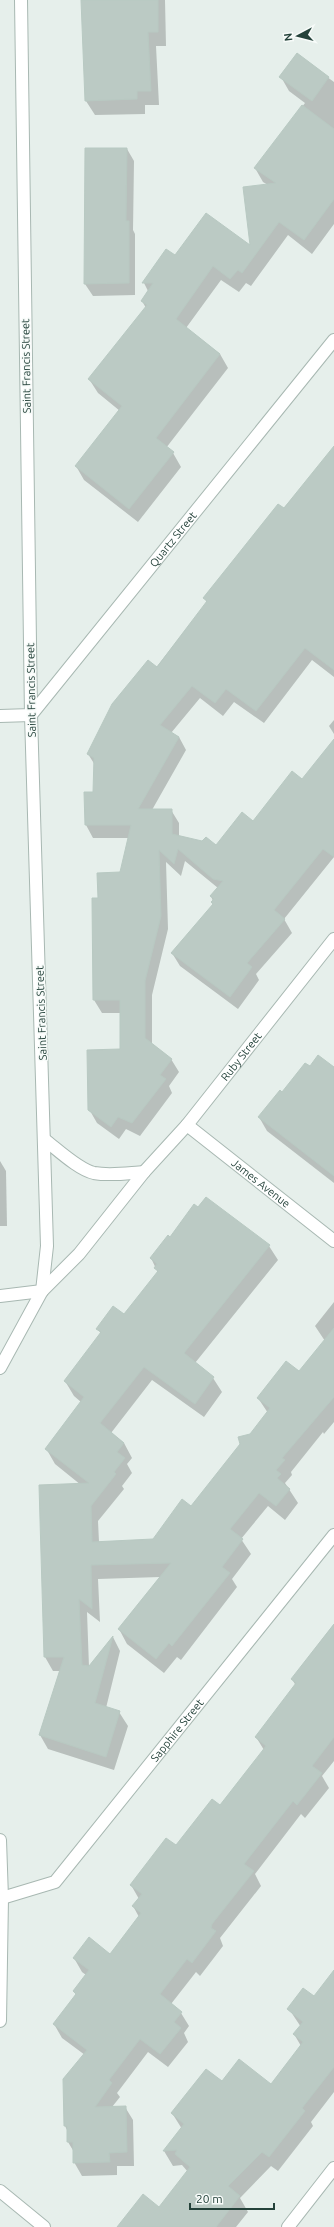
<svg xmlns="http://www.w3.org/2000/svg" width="334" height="2227" font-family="Ubuntu,sans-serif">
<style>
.shadow{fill:#0003}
.building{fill:#bbcac4;stroke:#b8c9c2}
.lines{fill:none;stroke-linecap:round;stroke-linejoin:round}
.minor-casing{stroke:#a8b8b2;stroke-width:14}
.minor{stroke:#fff;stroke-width:12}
.labels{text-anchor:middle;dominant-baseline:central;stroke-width:3;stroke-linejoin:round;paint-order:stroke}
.street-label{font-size:11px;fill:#24423a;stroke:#f7fbf9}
</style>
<rect width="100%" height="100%" fill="#e6efeb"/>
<g class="shadow">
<polygon points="83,0 165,0 166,46 156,46 159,105 145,105 145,114 95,115 86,101"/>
<polygon points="297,55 334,82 334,224 312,254 288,235 251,286 246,283 239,292 221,280 186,328 220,354 228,368 166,448 173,453 181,467 138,522 84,480 76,466 120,411 98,393 89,379 146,308 142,301 148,291 144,283 176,256 251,247 268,185 263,182 255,168 305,103 289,91 281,77"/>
<polygon points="86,149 127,149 134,161 133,230 135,234 135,295 93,296 85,284"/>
<polygon points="334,450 334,677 312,660 264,723 234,702 223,716 200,698 171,733 179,737 186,750 152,810 171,810 179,823 179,836 216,846 253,822 302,781 334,740 334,857 284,919 292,933 256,974 259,980 238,1009 180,966 172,953 214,904 211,896 218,888 185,861 181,876 166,862 168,929 152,995 152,1044 171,1059 179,1072 169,1086 172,1093 140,1136 126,1129 119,1139 97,1123 89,1109 121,1050 121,1013 102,1013 94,1000 93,899 99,899 121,873 129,838 93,838 86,825 94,793 95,765 88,754 207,603 205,599"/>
<polygon points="334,720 334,734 329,726"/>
<polygon points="310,1068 334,1069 334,1183 267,1131 259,1117"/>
<polygon points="0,1161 6,1171 7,1226 0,1226"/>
<polygon points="206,1198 269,1246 278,1260 195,1363 213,1378 222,1392 204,1417 152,1380 111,1433 124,1443 132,1458 127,1464 132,1473 122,1486 124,1489 98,1521 99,1542 153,1540 191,1507 268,1413 258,1398 299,1372 325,1341 315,1326 334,1302 334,1422 324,1434 323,1432 291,1472 292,1475 285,1483 298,1503 285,1520 268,1506 241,1539 251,1554 232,1579 237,1587 181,1660 177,1657 164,1673 127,1644 119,1629 160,1577 98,1579 100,1622 87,1612 89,1667 113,1637 120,1651 106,1708 119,1712 128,1726 114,1770 48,1749 40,1735 60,1671 53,1671 45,1657 40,1486 81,1485 55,1464 47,1450 81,1402 74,1396 65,1381 101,1334 98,1329 124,1316 158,1273 151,1258"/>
<polygon points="334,1624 334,1761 322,1776 329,1788 305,1818 301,1814 255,1874 261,1886 220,1938 223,1946 200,1976 196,1972 171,2004 181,2013 189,2026 184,2033 188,2042 168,2067 148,2052 117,2093 120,2097 112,2107 125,2107 133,2120 134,2166 117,2166 117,2175 82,2176 74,2162 74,2152 68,2142 68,2132 65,2126 85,2055 62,2038 54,2024 76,1995 74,1991 86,1975 82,1972 74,1958 110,1955 139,1917 133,1906 139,1899 131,1885 220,1806 264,1750 256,1737 296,1686 292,1679"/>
<polygon points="334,1972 334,2092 311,2122 313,2126 278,2171 271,2166 240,2198 248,2212 236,2227 120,2227 159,2208 188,2172 182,2165 173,2166 164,2151 182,2129 172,2113 222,2083 271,2085 301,2046 294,2034 301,2027 289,2009 314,1998"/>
</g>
<g class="building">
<polygon points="81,0 158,0 158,32 148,32 151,91 137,91 137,99 85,101"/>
<polygon points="297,53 329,77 312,101 279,77"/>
<polygon points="302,105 334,129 334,199 304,240 279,222 242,273 238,270 230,279 213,266 176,319 220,354 156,438 174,452 129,509 75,466 122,406 88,379 147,305 141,301 153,283 142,283 166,249 175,255 206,213 250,245 243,187 276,183 254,168"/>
<polygon points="85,148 127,148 126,221 129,221 129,283 84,284"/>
<polygon points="334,446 334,670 305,648 256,711 226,689 215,703 192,686 160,725 179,737 138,809 172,809 172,834 202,841 206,837 216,845 242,812 253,821 292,771 302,779 334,739 334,857 323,849 274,910 285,919 247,963 252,967 230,997 171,953 213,904 211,902 214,899 210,896 223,881 213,879 178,849 174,864 159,850 161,916 145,981 145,1038 172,1059 160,1075 166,1079 132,1123 118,1117 111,1127 88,1110 87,1050 120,1049 120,1000 93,1000 92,898 98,898 97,873 120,872 131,825 85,825 84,792 93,792 94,758 87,754 112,704 148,660 157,667 207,601 203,598 227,568 278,504 284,508"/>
<polygon points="318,1055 334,1067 334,1176 258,1117 280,1090 282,1092 305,1063 310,1066"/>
<polygon points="206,1197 270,1245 184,1353 214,1377 195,1404 144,1367 100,1423 124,1443 117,1452 125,1458 114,1472 116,1474 91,1506 92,1542 153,1539 182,1499 191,1506 240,1444 238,1437 250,1434 270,1408 257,1398 286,1361 299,1371 334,1328 334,1397 282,1458 285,1460 276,1470 281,1474 277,1478 290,1489 276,1506 259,1493 230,1529 243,1539 222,1567 230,1573 172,1646 169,1643 156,1659 118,1629 171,1563 91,1565 92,1609 79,1599 82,1665 89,1666 113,1636 95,1703 120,1711 106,1757 39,1735 64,1657 44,1657 39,1485 89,1483 45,1449 84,1397 64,1381 101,1332 96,1329 113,1306 124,1314 158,1271 154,1268 157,1264 150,1258 168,1235 170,1237 194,1204 198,1207"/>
<polygon points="334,1624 334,1737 312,1766 322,1773 297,1805 293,1801 244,1864 254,1871 212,1924 211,1928 216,1931 192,1963 187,1959 160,1994 182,2012 174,2022 181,2028 160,2054 140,2039 109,2080 112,2083 95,2107 126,2106 127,2152 109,2153 110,2162 73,2163 73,2142 67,2142 67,2126 64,2126 63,2079 87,2050 53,2024 76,1994 73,1991 89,1970 73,1958 89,1937 110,1954 141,1913 132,1906 142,1894 130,1885 166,1838 176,1845 212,1799 220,1805 266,1746 255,1737 296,1683 291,1679"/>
<polygon points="334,1970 334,2067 302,2108 305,2111 269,2157 262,2152 228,2186 240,2196 216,2227 117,2227 143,2194 159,2207 190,2167 175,2154 177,2150 163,2151 184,2124 171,2113 206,2069 222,2081 239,2059 271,2084 303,2042 293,2034 303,2022 287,2009 303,1988 314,1996"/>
</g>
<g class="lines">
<g class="minor-casing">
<g id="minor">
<path id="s1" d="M0 716 31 715 334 340"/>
<path id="s2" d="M187 1125 334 1241"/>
<path d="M45 1140C58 1150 79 1170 94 1173 111 1176 128 1173 144 1172"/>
<path id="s3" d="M42 1291 79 1254 144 1172 187 1125 334 939"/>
<polyline points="0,1296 42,1291"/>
<polyline points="0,1368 42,1291 47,1246 31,715 21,0"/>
<polyline points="0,1840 2,1898 0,2021"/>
<path id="s4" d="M2 1898 55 1882 334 1535"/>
<polyline points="0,2191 44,2227"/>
<polyline points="288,2227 334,2168"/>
</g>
</g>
<use href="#minor" class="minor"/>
</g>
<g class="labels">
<g class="street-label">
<text transform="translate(26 366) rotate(-91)">Saint Francis Street</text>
<text stroke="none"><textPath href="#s1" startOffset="257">Quartz Street</textPath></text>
<text transform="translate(31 690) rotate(-91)">Saint Francis Street</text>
<text transform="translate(41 1013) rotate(-92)">Saint Francis Street</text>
<text stroke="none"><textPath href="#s3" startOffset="308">Ruby Street</textPath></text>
<text stroke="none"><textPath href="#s2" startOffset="94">James Avenue</textPath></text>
<text stroke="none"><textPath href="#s4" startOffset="250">Sapphire Street</textPath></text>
</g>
</g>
<g transform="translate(298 36) rotate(263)" stroke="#f7fbf9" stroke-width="3" paint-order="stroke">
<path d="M0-3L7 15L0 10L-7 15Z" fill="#24423a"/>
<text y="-6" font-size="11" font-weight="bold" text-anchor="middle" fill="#24423a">N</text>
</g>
<path d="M190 2203v6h84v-6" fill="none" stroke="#24423a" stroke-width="2"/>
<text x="196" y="2203" font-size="12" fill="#24423a" stroke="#f7fbf9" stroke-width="3" paint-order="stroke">20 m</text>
</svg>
